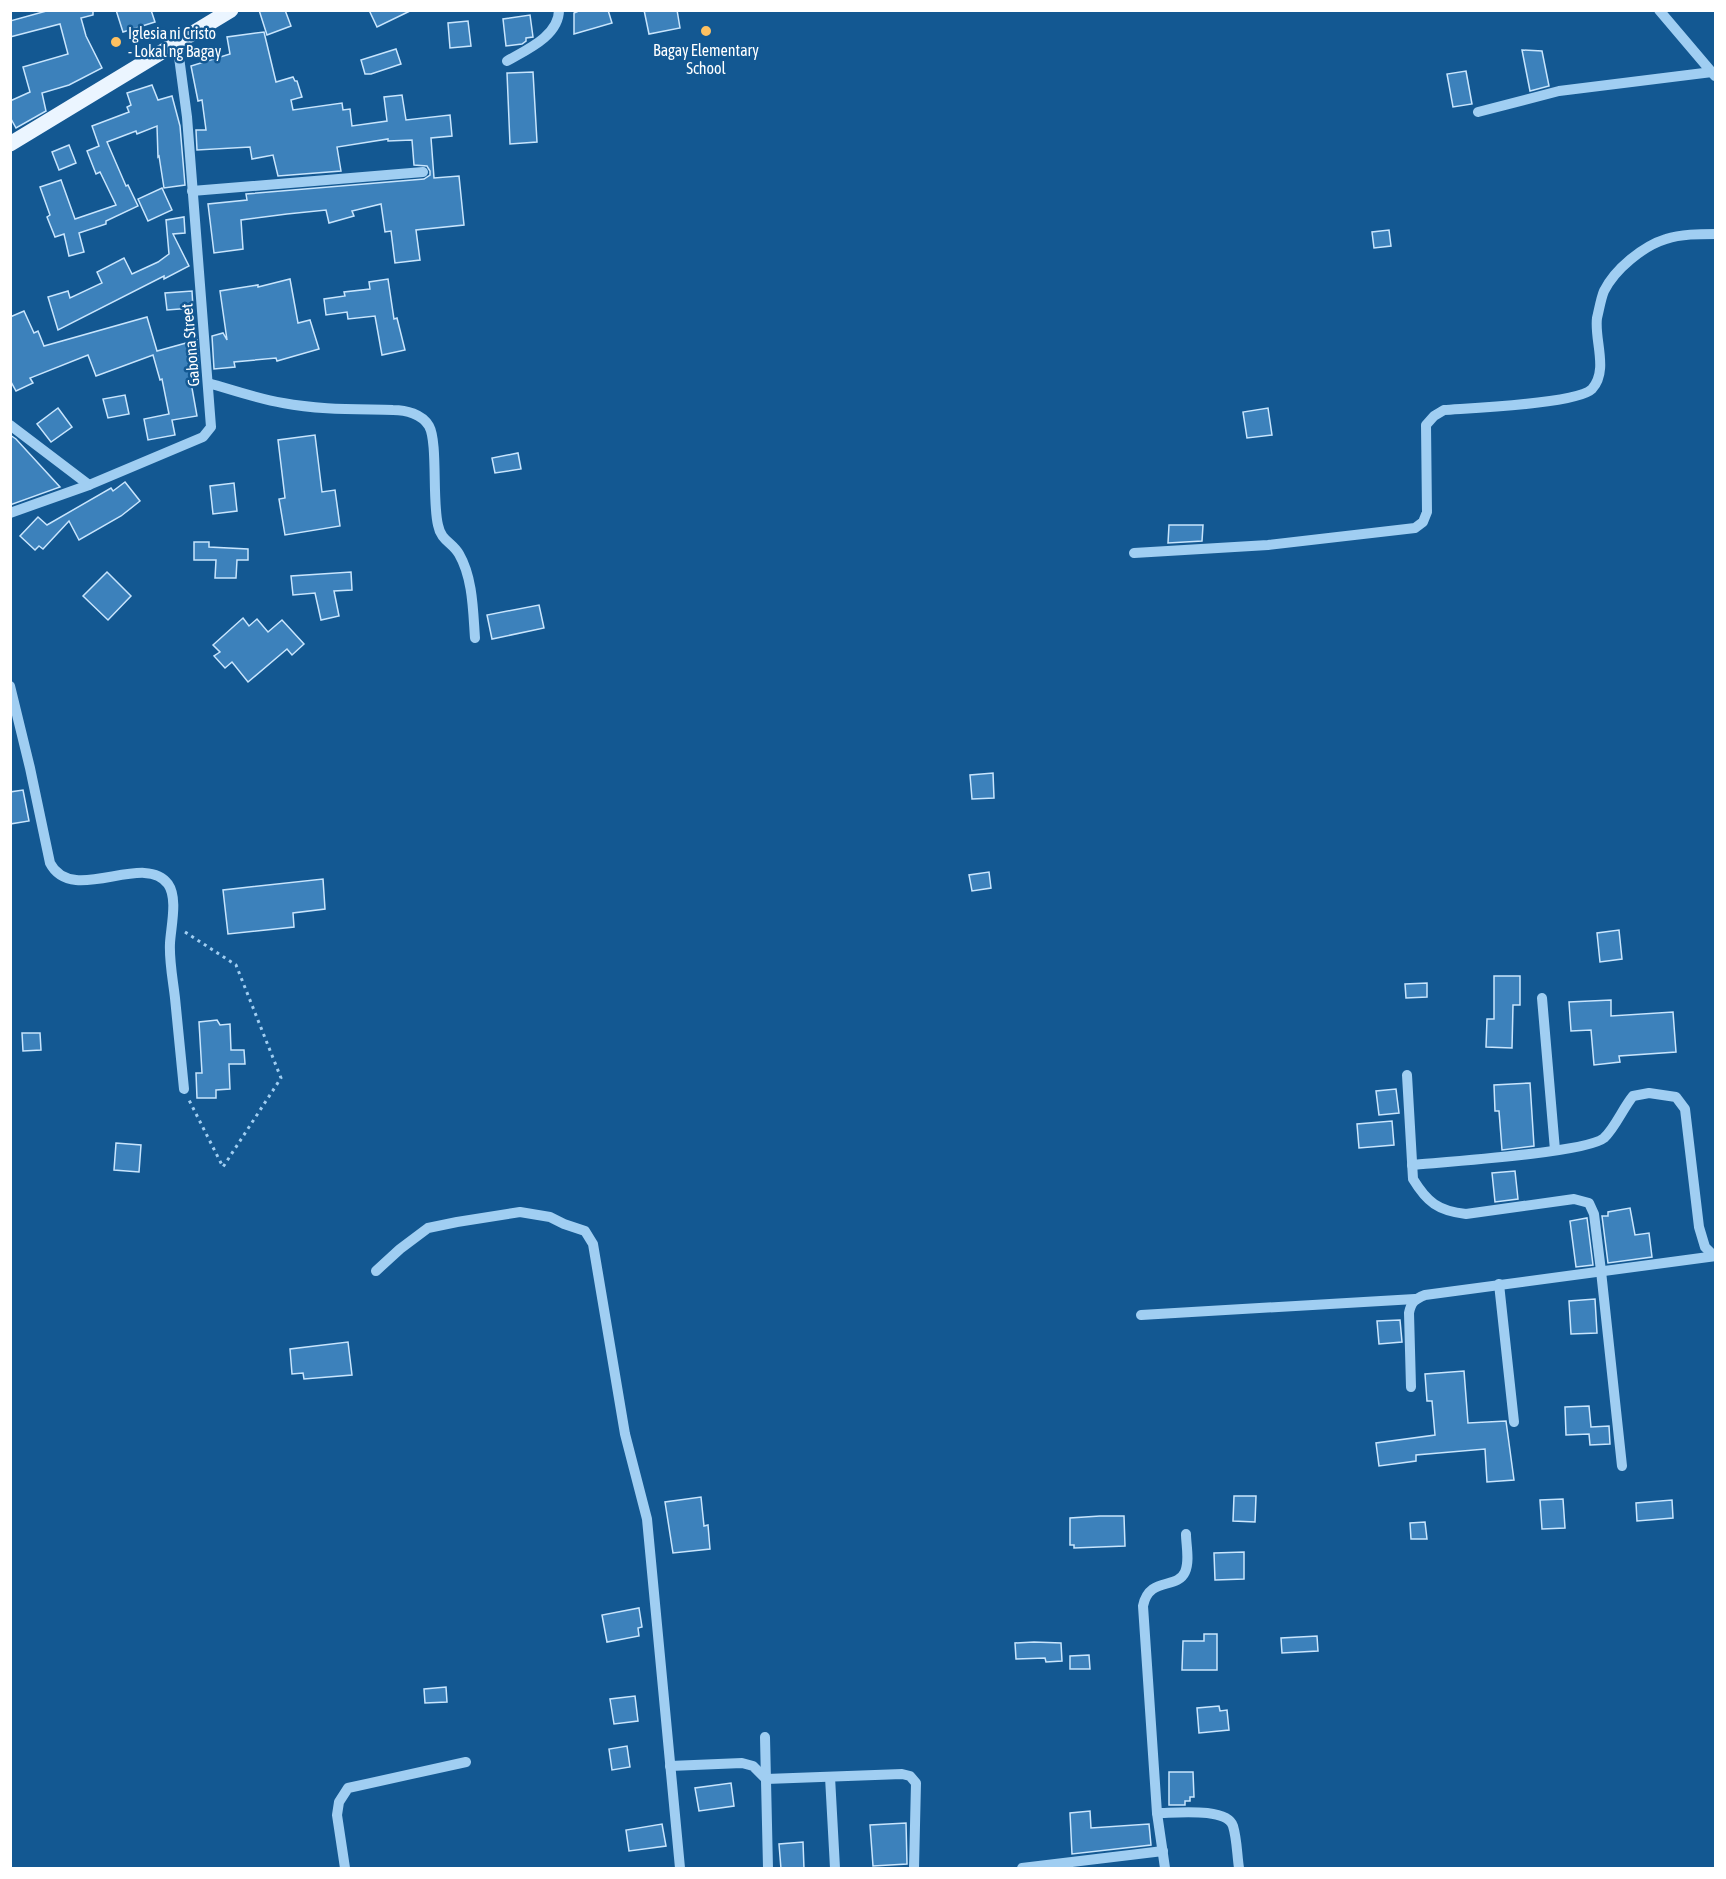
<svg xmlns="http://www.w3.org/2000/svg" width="1726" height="1879" font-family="'Asap Condensed',sans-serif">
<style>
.building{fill:#3c81bb;stroke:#c8e5fd;stroke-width:1.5}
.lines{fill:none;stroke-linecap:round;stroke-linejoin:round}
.path{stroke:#a0cef2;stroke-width:3;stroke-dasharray:3 4.5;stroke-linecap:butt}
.minor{stroke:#a0cef2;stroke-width:10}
.major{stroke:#ebf5ff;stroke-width:15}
.poi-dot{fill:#ffc161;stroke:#135892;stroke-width:2}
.labels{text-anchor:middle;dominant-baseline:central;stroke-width:5;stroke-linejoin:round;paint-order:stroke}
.poi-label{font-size:16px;fill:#fff;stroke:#135892;text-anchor:start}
.street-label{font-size:16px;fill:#fff;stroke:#135892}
</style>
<rect width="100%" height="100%" fill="#135892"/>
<g class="building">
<polygon points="50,10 93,10 93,15 81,18 86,36 102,68 69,85 42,93 46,111 16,128 10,117 10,101 30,92 23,67 68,54 60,24 10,37 10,21"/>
<polygon points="116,10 151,10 155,22 123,32"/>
<polygon points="259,10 285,10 291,26 267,35"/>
<polygon points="369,10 412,10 377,27"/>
<polygon points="581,10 608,10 612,23 574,34 574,13"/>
<polygon points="644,10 677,10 680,28 649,34"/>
<polygon points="530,15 533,37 526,38 526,41 522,44 506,46 503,19"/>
<polygon points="468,21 471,46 450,48 448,23"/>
<polygon points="264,32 276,82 293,77 295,81 297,81 302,97 291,100 293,110 342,103 343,110 350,109 352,126 387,121 384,97 402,95 406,120 450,115 452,136 431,138 434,178 459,176 464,225 416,230 420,260 395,263 391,231 385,232 381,204 352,211 354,216 329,223 326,210 287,214 241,220 243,249 214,253 208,204 247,200 246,194 424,179 430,175 430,171 427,166 414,165 412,140 388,141 388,139 337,147 341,171 278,176 273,155 252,159 250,147 197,150 196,130 206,130 202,100 198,101 191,66 230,54 227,37"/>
<polygon points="396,49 401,64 371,74 365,74 361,60"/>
<polygon points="1522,50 1542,51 1549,86 1530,91"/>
<polygon points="1466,71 1472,104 1453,107 1447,74"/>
<polygon points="533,72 537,142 510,144 507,73"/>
<polygon points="152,85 158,100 172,96 180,126 185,185 164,188 159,156 158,157 157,126 137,134 136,131 107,142 126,186 128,185 138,206 106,221 106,224 79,233 84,252 69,256 64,234 55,237 47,217 50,215 40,187 61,180 75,219 116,205 100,172 96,174 87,151 99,146 92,126 129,112 127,107 131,105 127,93"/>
<polygon points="69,145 76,163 59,170 52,152"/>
<polygon points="162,188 172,210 148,221 138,199"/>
<polygon points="184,217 185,233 173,234 189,266 164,279 164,276 58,330 48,297 68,291 70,298 102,283 97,272 124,258 132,274 158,262 169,254 166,220"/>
<polygon points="1389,230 1391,246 1374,248 1372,232"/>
<polygon points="290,279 298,323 310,320 319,349 277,361 276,358 234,362 235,367 214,369 212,336 223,333 227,340 220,291 258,285 258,287"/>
<polygon points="388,279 394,319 397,318 405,350 382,355 375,316 348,319 347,312 326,315 324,299 345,296 344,292 370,289 369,282"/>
<polygon points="192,291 193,308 167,310 165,293"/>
<polygon points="24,311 34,333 38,331 44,346 147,317 157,351 197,340 199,374 190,377 197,416 172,420 175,435 148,440 144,419 169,414 162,379 160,380 153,355 96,376 88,355 30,378 33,383 16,391 10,380 10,317"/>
<polygon points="125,395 129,414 108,418 103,399"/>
<polygon points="58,408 72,427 51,442 37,424"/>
<polygon points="1268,408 1272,435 1247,438 1243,412"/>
<polygon points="10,435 16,439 60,487 10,505"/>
<polygon points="315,435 322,492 335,490 340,526 285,535 279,499 285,498 278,440"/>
<polygon points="518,453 521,469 495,473 492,458"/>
<polygon points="125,482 140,501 121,516 79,540 69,521 43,549 39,546 35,550 20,536 38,517 47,525 111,488 113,491"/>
<polygon points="234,483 237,511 213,514 210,486"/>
<polygon points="1169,525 1203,525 1202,541 1168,543"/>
<polygon points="194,542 209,542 209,547 248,549 248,560 237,560 236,578 215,578 216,560 194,560"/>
<polygon points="107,572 131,596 108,620 83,596"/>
<polygon points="351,572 352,590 334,591 339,616 321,620 315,593 293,595 291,576"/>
<polygon points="539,605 544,628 492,639 487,615"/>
<polygon points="243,618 249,626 257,619 268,632 282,620 304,644 292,655 287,649 248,682 232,662 225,668 214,656 220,652 213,645"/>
<polygon points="993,773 994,798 972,799 970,775"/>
<polygon points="23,790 29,821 10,824 10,792"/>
<polygon points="989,872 991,888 972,891 969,875"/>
<polygon points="323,879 325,909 293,913 294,927 228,934 223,890"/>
<polygon points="1619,930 1622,959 1600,962 1597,933"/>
<polygon points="1494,976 1520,976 1520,1005 1513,1005 1512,1048 1486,1047 1487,1019 1494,1019"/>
<polygon points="1427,983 1427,997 1406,998 1405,984"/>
<polygon points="1611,1000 1611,1016 1673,1012 1676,1052 1619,1056 1620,1062 1594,1065 1591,1030 1571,1031 1569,1002"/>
<polygon points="217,1020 220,1025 230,1024 231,1050 244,1050 245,1064 229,1064 230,1089 216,1090 216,1098 197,1098 196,1073 202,1073 199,1022"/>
<polygon points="22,1033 40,1033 41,1050 23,1051"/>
<polygon points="1530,1083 1534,1146 1502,1150 1499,1111 1495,1111 1494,1085"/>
<polygon points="1396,1089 1399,1113 1379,1115 1376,1091"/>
<polygon points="1392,1121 1394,1145 1359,1148 1357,1124"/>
<polygon points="116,1143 141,1145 139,1172 114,1170"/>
<polygon points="1515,1171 1518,1199 1495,1202 1492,1173"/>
<polygon points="1630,1208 1635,1235 1649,1233 1652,1257 1608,1263 1602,1216 1608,1216 1608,1212"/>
<polygon points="1587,1218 1593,1265 1576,1267 1570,1221"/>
<polygon points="1595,1299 1597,1333 1571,1334 1569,1301"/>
<polygon points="1400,1320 1402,1342 1379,1344 1377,1321"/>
<polygon points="348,1342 352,1375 304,1379 303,1373 292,1374 290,1349"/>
<polygon points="1464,1371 1468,1423 1506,1421 1514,1480 1487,1482 1485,1449 1416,1455 1416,1461 1379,1466 1376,1443 1435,1435 1432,1401 1427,1401 1425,1374"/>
<polygon points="1589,1406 1591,1427 1609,1426 1610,1444 1590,1445 1589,1434 1566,1435 1565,1407"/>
<polygon points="1234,1496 1256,1496 1255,1522 1233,1521"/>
<polygon points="701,1497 704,1526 708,1525 710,1549 673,1553 665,1502"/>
<polygon points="1563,1499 1565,1528 1542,1529 1540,1500"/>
<polygon points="1672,1500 1673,1518 1637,1521 1636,1503"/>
<polygon points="1100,1516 1124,1516 1125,1546 1074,1548 1074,1545 1070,1545 1070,1518"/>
<polygon points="1425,1522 1427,1539 1411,1539 1410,1523"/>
<polygon points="1244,1552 1244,1579 1215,1580 1214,1553"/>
<polygon points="639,1608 642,1627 638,1628 639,1636 607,1642 602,1615"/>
<polygon points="1204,1634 1217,1634 1217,1670 1182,1670 1183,1641 1204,1641"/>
<polygon points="1317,1636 1318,1651 1282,1653 1281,1638"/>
<polygon points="1034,1642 1061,1643 1062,1661 1046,1662 1045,1658 1016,1659 1015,1643"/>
<polygon points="1089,1655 1090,1669 1070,1669 1070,1656"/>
<polygon points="446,1687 447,1702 425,1703 424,1689"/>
<polygon points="635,1696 638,1721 614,1724 610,1699"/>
<polygon points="1219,1706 1220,1711 1227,1710 1229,1730 1199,1733 1197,1708"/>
<polygon points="627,1746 630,1767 612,1770 609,1749"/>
<polygon points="1169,1772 1193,1772 1194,1797 1190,1797 1190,1801 1185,1801 1185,1805 1169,1805"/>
<polygon points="731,1783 734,1806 699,1811 695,1788"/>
<polygon points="1090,1811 1091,1828 1149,1824 1151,1845 1072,1854 1070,1813"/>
<polygon points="906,1823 907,1864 873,1866 870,1825"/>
<polygon points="662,1824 666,1846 629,1851 626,1830"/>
<polygon points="803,1842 804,1869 781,1869 779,1844"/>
</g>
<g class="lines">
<polyline class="path" points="185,932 236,965 281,1078 223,1167 189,1100"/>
<g class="minor">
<polyline points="1659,10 1715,76"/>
<path d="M507 61C526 50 559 36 559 10"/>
<polyline points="1478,112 1559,91 1712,72"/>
<polyline points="192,191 423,172"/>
<path d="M208 383C233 390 258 399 283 403 320 410 356 409 393 410 406 410 422 414 429 426 438 442 432 501 438 525 441 541 452 542 459 554 473 578 473 611 475 638"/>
<polyline points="10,425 89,485"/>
<polyline points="10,513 89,485 203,437 211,427 187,117 177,42"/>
<path d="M1134 553 1268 545 1415 528 1423 522 1427 512 1426 425 1434 416 1444 410C1470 408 1577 404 1592 389 1609 370 1594 340 1597 318 1599 310 1601 298 1604 291 1615 269 1643 246 1666 239 1681 234 1699 234 1716 234"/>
<path d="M10 686 30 768 50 863C72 906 144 851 168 884 178 898 171 926 170 943 169 961 173 980 175 998 178 1028 181 1059 184 1089"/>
<polyline points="1542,998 1555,1150"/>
<path d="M1407 1075 1413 1179C1427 1202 1438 1211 1466 1214L1574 1199 1589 1203 1594 1214 1601 1271 1622 1466"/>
<path d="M1412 1165C1444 1162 1586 1153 1604 1138 1615 1128 1623 1108 1633 1096L1649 1093 1676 1097 1685 1109 1699 1227 1705 1247 1714 1256"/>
<polyline points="376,1271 400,1249 428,1228 457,1222 520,1212 550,1217 564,1224 585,1231 593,1244 625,1434 647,1519 680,1868"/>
<polyline points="1499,1284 1514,1422"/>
<polyline points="1141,1315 1415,1299"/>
<path d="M1411 1387 1409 1313C1411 1302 1415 1299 1425 1295L1716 1256"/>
<polyline points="765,1737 768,1868"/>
<polyline points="670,1766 742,1763 753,1766 766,1779 902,1774 910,1776 916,1783 914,1868"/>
<polyline points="830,1777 835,1868"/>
<path d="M1157 1813C1175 1813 1227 1807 1233 1826 1237 1839 1237 1855 1239 1868"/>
<polyline points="345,1868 337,1815 339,1802 348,1788 466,1762"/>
<polyline points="1022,1868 1163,1851"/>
<path d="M1165 1868 1157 1813 1143 1606C1149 1576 1177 1590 1185 1572 1190 1561 1186 1545 1186 1534"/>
</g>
<polyline class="major" points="10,144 231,10"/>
</g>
<g class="poi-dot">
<circle cx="706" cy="31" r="6"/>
<circle cx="116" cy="42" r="6"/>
</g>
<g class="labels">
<g class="poi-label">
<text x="128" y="33">Iglesia ni Cristo<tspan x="128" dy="18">- Lokal ng Bagay</tspan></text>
<text x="706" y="50" text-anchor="middle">Bagay Elementary<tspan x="706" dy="18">School</tspan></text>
</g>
<g class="street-label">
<text transform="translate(190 345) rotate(-95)">Gabona Street</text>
</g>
</g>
<rect width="1726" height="1879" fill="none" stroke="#ffffff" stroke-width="24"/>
</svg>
